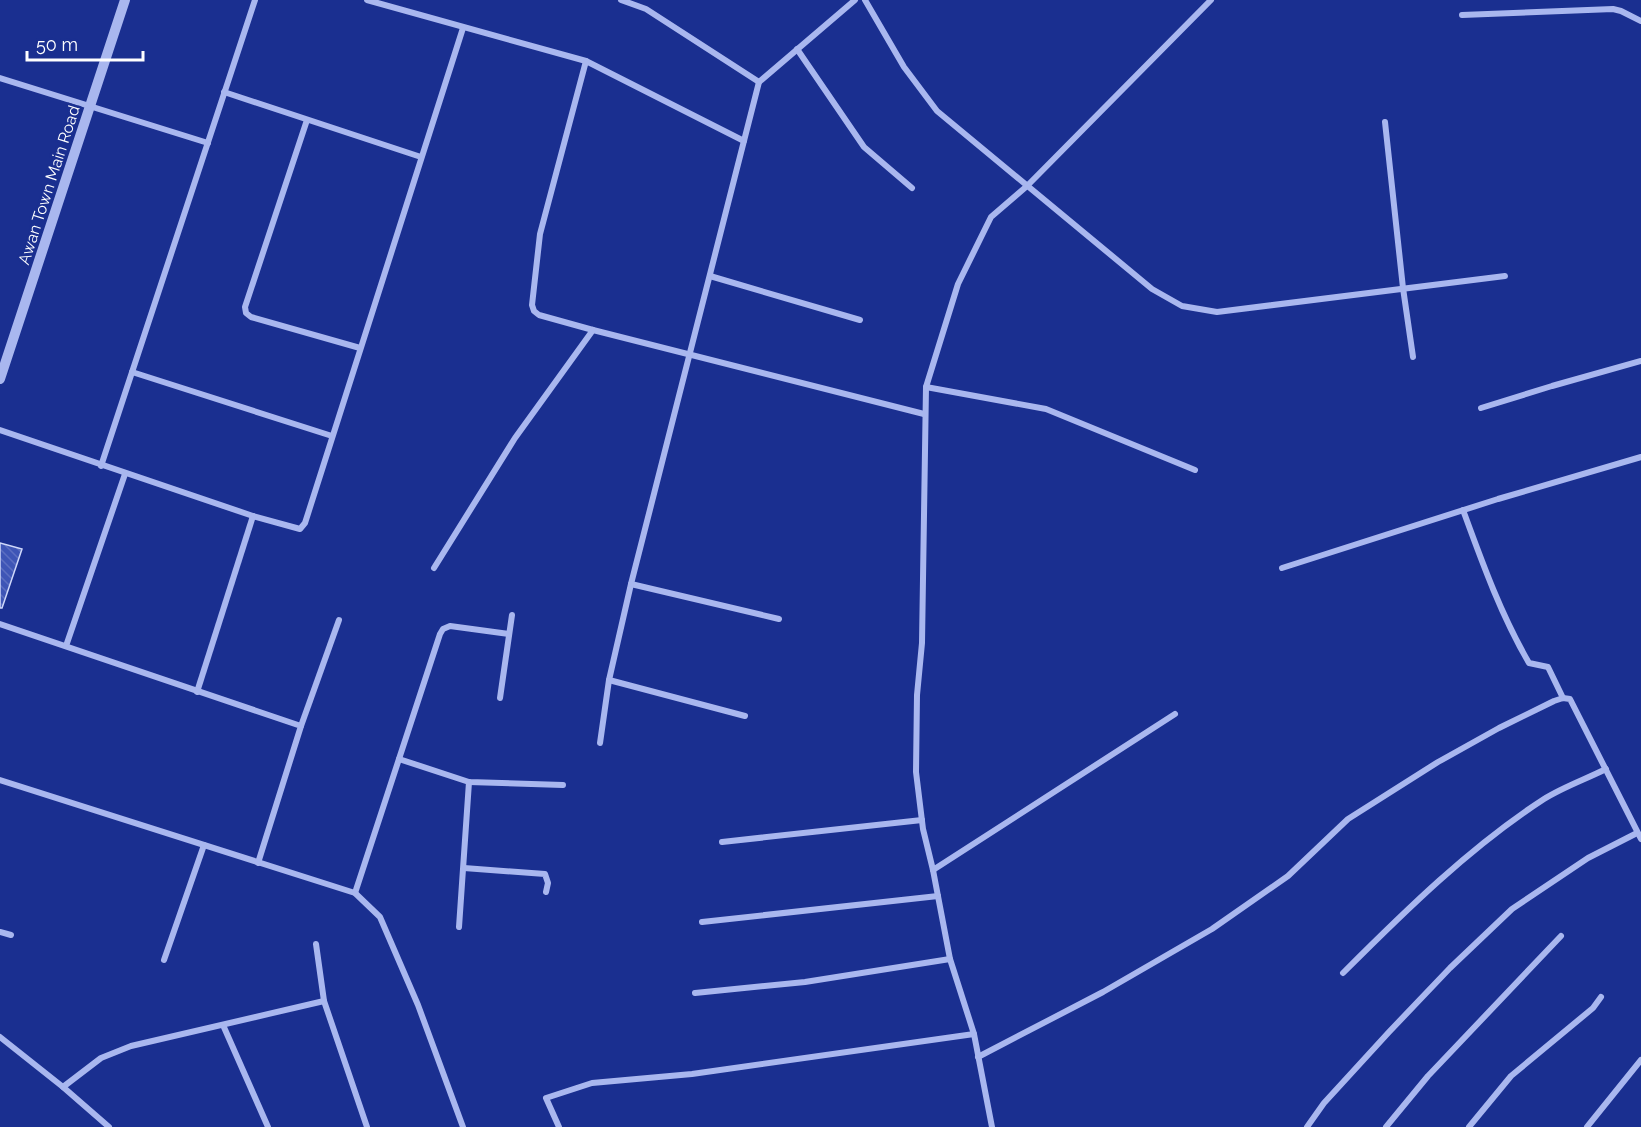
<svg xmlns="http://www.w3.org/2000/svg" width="1641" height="1127" font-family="Raleway,sans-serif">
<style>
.building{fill:url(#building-back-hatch);stroke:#cfd8fa;stroke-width:1.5}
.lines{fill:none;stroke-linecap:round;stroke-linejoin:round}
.minor{stroke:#a9b7ef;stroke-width:6}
.tertiary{stroke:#a9b7ef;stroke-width:10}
.labels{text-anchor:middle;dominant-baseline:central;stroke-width:5;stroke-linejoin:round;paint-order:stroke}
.street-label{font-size:16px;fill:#fff;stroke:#1a2f90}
</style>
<defs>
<pattern id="building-back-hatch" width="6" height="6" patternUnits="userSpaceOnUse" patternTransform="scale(1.5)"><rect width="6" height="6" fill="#3e55b6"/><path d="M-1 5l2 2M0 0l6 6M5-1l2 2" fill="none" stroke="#5b6ec1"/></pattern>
</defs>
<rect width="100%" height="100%" fill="#1a2f90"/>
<polygon class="building" points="0,543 22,549 2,608 0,608"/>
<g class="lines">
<g class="minor">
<polyline points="367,0 586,61 744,141"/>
<polyline points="621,0 646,9 759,82"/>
<polyline points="865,0 904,67 937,111 1152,289 1182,306 1217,312 1505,276"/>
<polyline points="1462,15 1613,9 1621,11 1641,21"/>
<polyline points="797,49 864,147 912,188"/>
<polyline points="586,61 540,234 532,305 534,311 539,315 593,330 924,414"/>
<polyline points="0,78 208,143"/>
<polyline points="224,92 421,157"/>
<polyline points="307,120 245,307 246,313 251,317 360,348"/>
<polyline points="1385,122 1403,288 1413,357"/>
<polyline points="710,276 860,320"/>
<polyline points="132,372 332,436"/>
<polyline points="926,387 1046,409 1195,470"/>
<polyline points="1481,408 1552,386 1641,361"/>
<polyline points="0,430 253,516 300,529 305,523 463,28"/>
<polyline points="101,466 255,0"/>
<path d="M1463 510C1482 562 1501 615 1529 663L1548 667 1563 698"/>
<polyline points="434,568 515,438 593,330"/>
<polyline points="1282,568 1498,499 1641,457"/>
<polyline points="631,584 779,619"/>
<polyline points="0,624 301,726 258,863"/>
<polyline points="66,646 125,474"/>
<polyline points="609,680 745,716"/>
<polyline points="197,692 253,516"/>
<polyline points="500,698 512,615"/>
<polyline points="301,726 339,620"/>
<polyline points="600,743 609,680 631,584 759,82 855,0"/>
<polyline points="399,759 469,782 563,785"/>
<polyline points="0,780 355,893 380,917 418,1005 463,1127"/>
<polyline points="722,842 922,820"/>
<polyline points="464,868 545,874 548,883 546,892"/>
<polyline points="933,870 1175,714"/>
<polyline points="355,893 440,634 443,629 450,626 509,634"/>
<polyline points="702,922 938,896"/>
<polyline points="459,927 469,782"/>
<polyline points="0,932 11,935"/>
<polyline points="316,944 324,1001 367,1127"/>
<polyline points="164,960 204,845"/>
<path d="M1343 973C1405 911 1470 847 1544 799 1563 787 1586 779 1606 769"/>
<polyline points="695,993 805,982 950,959"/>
<polyline points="223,1025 268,1127"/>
<polyline points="0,1037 63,1087 109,1127"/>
<polyline points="978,1057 1103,992 1212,929 1288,876 1348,819 1438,762 1499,728 1554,701 1563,698 1570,699 1641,839"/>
<polyline points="63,1087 101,1058 131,1046 324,1001"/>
<polyline points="559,1127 546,1098 592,1083 692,1074 974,1034"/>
<polyline points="992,1127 974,1034 950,959 933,870 923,829 916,772 917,695 922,643 926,387 958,284 991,217 1027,186 1211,0"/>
<polyline points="1307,1127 1324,1103 1389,1032 1450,968 1512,909 1588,858 1637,833"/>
<polyline points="1386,1127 1428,1076 1561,936"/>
<polyline points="1469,1127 1511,1076 1593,1008 1601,997"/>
<polyline points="1587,1127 1641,1060"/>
</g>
<polyline class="tertiary" points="0,379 125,0"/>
</g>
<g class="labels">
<g class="street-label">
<text transform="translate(49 185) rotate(-72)">Awan Town Main Road</text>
</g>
</g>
<path d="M27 51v9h116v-9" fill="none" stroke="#ffffff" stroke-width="3"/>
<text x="36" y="51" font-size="18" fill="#ffffff" stroke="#1a2f90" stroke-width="4.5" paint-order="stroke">50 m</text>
</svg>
